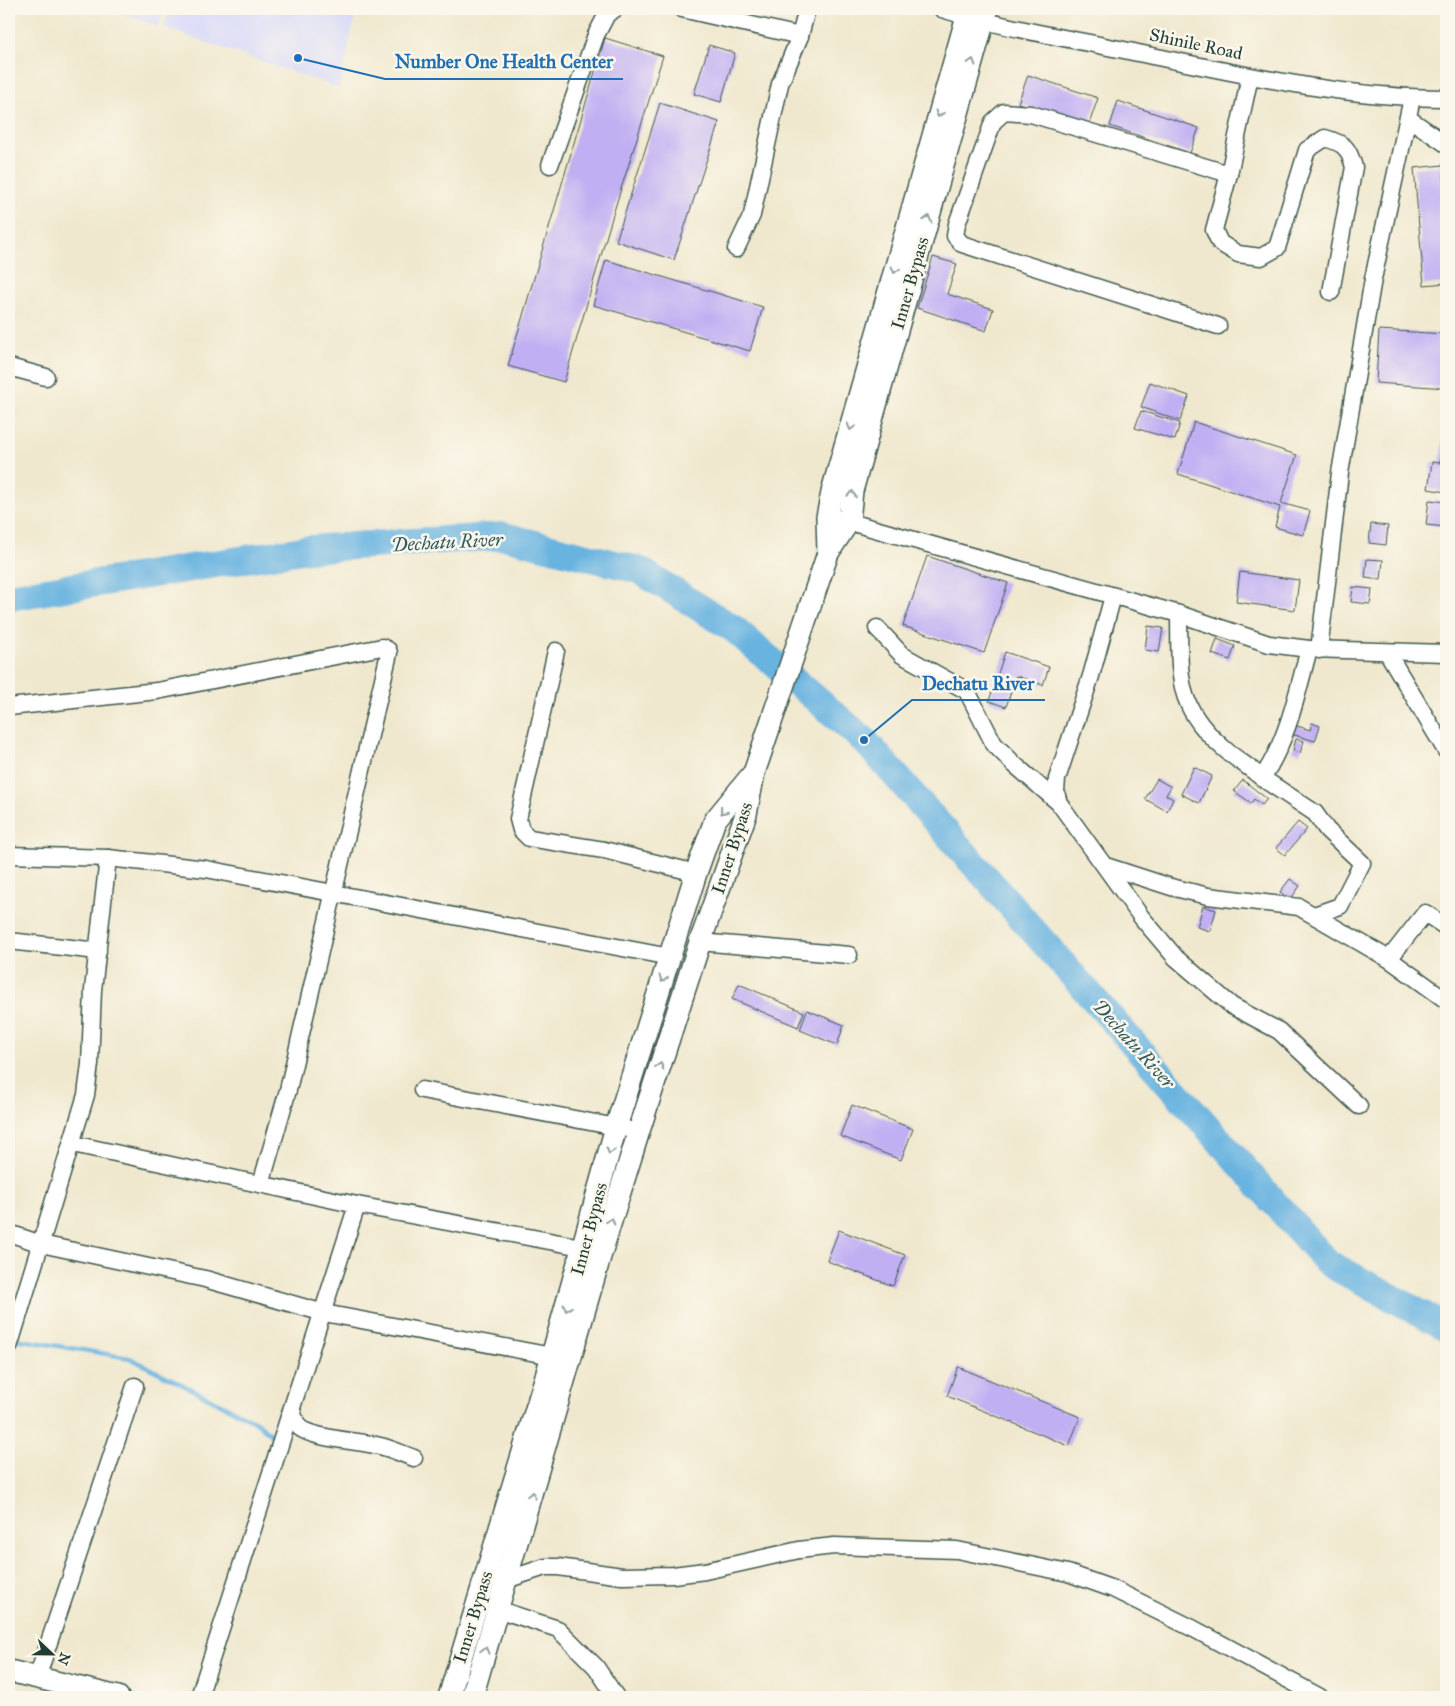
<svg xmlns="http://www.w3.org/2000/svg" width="1455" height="1706" font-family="'IM FELL Great Primer',serif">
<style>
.built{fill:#d6d8f9}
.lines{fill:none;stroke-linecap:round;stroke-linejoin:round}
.stream{stroke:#67b3e0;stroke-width:4.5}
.river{stroke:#67b3e0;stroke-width:28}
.building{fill:#c0aff3}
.minor-casing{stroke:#3e574b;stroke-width:19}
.major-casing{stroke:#3e574b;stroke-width:24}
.minor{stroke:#fff;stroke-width:16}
.major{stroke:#fff;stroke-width:21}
.oneway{stroke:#8f9e9a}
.labels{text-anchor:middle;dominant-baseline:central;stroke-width:5;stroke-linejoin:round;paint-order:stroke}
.street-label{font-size:18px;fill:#1f3d34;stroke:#fbf7ec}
.water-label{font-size:19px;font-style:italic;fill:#315a5f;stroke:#fbf7ec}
.leader{fill:none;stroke:#1f6fb2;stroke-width:2}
.callout-dot{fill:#1f6fb2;stroke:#fbf7ec;stroke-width:2}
.callout-label{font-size:19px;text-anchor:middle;font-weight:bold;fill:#1f6fb2;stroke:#fbf7ec;stroke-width:5;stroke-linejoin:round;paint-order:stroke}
</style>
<rect width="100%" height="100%" fill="#fbf7ec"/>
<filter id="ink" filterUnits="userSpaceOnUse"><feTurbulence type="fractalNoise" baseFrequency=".02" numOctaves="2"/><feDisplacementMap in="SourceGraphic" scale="10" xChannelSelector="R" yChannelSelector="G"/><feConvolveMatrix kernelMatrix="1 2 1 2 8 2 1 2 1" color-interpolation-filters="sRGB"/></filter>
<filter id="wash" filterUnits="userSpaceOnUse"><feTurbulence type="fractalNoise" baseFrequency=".0096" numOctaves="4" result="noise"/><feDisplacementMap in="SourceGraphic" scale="20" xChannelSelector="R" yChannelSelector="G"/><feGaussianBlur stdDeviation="1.12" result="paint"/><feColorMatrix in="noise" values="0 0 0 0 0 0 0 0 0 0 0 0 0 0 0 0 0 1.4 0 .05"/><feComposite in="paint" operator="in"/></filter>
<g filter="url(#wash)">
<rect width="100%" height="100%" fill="#f0e8ce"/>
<g class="built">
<polygon points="110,9 164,9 158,27"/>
<polygon points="170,9 357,9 339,88 164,28"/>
</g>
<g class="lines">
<polyline class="stream" points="16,1339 130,1358 258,1423 274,1438"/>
<polyline class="river" points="9,597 309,549 504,536 639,570 734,629 864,740 1328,1263 1446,1327"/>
</g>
<g id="blocks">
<g class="building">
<polygon points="605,38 663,56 614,211 564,382 508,366"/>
<polygon points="709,45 735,53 721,102 694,94"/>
<polygon points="1028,75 1098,98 1088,127 1018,103"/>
<polygon points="1118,101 1199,128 1190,153 1110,126"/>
<polygon points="660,103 719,122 674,260 616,241"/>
<polygon points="1443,165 1446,199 1446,283 1424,285 1414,168"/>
<polygon points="933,257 957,264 947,294 993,309 986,331 917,308"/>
<polygon points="606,260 763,307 750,351 593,305"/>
<polygon points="1379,330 1446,334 1446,388 1376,383"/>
<polygon points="1150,382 1189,396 1180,421 1141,407"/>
<polygon points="1141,411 1180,423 1175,440 1135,428"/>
<polygon points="1194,422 1297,455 1281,503 1310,511 1303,535 1275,527 1280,507 1178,474"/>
<polygon points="1443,439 1446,439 1446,492 1428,489 1432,462 1440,463"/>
<polygon points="1429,500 1446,502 1446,527 1426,525"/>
<polygon points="1371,524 1388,526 1386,545 1369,543"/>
<polygon points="927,556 1008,583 984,653 903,626"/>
<polygon points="1367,559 1383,560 1381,580 1365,578"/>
<polygon points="1240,572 1299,580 1295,610 1236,602"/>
<polygon points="1353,587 1372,589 1370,604 1351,602"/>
<polygon points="1148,626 1163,628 1159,652 1145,650"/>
<polygon points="1217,639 1235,646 1230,660 1212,654"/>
<polygon points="1005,652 1049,667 1043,685 1016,676 1006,707 989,701"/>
<polygon points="1312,723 1320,726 1315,741 1291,734 1294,725 1310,730"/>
<polygon points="1296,739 1304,741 1300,753 1293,751"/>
<polygon points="1194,767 1212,776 1199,803 1181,794"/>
<polygon points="1157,779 1171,787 1166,795 1173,799 1167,811 1145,799"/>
<polygon points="1243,780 1267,799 1262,805 1254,799 1251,803 1234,791"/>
<polygon points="1298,822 1307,829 1285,855 1276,848"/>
<polygon points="1290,879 1300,886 1290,900 1280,892"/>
<polygon points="1203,906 1216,910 1210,931 1197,927"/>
<polygon points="739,984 804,1012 798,1027 732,999"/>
<polygon points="807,1010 844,1025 837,1045 800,1030"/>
<polygon points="852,1105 913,1129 901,1160 840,1136"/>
<polygon points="839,1230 905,1255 893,1286 827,1261"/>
<polygon points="958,1367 1080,1417 1069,1446 947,1396"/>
</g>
</g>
</g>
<g filter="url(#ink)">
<use href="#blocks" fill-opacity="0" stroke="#3e574b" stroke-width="1"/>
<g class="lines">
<g class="minor-casing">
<g id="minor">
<polyline points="682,9 800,36"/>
<path d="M942 9C1006 29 1073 39 1138 53 1240 74 1342 98 1446 98"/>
<path d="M1250 76 1229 174 1214 230 1220 243 1238 254 1261 257 1277 248 1307 150 1325 138C1345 144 1348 147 1354 167L1331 292"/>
<polyline points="1408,118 1446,144"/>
<polyline points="550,165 596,35 607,14 615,9"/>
<polyline points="736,249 752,215 780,84 800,36 807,9"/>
<polyline points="1218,326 962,244 955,236 957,224 993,122 1004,112 1031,114 1229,174"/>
<polyline points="9,367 46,377"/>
<polyline points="839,519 1179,614 1269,644 1309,649 1446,653"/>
<polyline points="1113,596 1091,676 1057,779 1056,792 1059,803 1142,918 1176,958 1232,1006 1279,1031 1359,1106"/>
<path d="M1179 614C1180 677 1174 708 1228 752 1239 761 1251 768 1262 778"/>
<polyline points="877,628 902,655 967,691 994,744 1015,765 1059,803"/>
<path d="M1309 649C1297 693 1288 740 1262 778L1315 813 1327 830 1362 863 1340 906 1314 915"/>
<polyline points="1319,650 1340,473 1373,279 1412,98"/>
<polyline points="556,651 518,819 521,830 529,838 604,850 696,873"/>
<polyline points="1387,652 1446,751"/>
<polyline points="9,707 157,691 382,647 388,650 389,653 288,1090 261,1184"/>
<polyline points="9,855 108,858 206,869 670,957"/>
<polyline points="1106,866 1171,887 1208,896 1299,907 1389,959 1446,1000"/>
<polyline points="9,941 98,951"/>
<polyline points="700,942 849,955"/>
<polyline points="1389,959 1425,913 1446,927"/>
<polyline points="422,1090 627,1129"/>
<polyline points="73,1144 357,1205 592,1249"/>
<polyline points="9,1233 41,1244 205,1279 324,1313 552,1356"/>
<polyline points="9,1347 86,1095 90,1064 93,990 108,858"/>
<path d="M292 1410C294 1416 295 1423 300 1428 314 1439 361 1441 380 1446 392 1449 403 1454 414 1458"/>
<polyline points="497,1579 506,1580 545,1567 558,1567 622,1576 673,1575 705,1571 799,1550 834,1546 957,1550 1068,1573 1113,1589 1194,1629 1320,1697"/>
<polyline points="497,1609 558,1629 596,1667 616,1697"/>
<polyline points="37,1678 135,1386"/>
<polyline points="199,1697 357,1205"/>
</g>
</g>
<g class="major-casing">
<g id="major">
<polyline points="828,553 827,517 833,488 969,9"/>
<polyline points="9,1671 118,1697"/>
<polyline points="449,1697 552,1356 616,1127 696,873 715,820 752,775"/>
<polyline points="472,1697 602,1250 639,1131 700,942 746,814 754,773 828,553 849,521 852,491 987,9"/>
</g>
</g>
<use href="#minor" class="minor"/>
<use href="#major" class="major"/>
</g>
<defs><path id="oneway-chevron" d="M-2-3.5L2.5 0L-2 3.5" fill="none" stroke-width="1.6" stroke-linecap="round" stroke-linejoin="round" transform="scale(1.25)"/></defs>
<g class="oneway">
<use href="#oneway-chevron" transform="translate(972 62) rotate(-74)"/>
<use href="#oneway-chevron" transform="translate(939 114) rotate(106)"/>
<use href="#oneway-chevron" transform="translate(928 219) rotate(-74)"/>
<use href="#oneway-chevron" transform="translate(895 270) rotate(106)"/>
<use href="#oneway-chevron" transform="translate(851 427) rotate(106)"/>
<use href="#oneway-chevron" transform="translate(852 494) rotate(-81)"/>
<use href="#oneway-chevron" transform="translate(723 811) rotate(129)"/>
<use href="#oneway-chevron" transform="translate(663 979) rotate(107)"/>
<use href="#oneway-chevron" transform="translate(660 1066) rotate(-72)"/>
<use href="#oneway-chevron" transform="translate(610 1151) rotate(105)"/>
<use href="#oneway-chevron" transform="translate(611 1221) rotate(-73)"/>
<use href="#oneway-chevron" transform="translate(567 1308) rotate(106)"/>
<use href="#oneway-chevron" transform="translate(532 1495) rotate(-74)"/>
<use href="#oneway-chevron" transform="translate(485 1650) rotate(-74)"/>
</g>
</g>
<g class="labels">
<g class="street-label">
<text transform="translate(1196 44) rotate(12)">Shinile Road</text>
<text transform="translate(910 283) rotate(-74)">Inner Bypass</text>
<text transform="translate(732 848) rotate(-72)">Inner Bypass</text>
<text transform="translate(589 1229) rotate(-75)">Inner Bypass</text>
<text transform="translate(473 1617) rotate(-73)">Inner Bypass</text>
</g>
<g class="water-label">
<text transform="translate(447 542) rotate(-3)">Dechatu River</text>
<text transform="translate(1134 1044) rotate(48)">Dechatu River</text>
</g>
</g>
<path class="leader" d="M298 58L385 79H623M864 740L912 700H1045"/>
<g class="callout-dot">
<circle cx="298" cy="58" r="5"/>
<circle cx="864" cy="740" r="5"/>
</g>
<g class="callout-label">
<text x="504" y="68">Number One Health Center</text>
<text x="978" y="690">Dechatu River</text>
</g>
<rect width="1455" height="1706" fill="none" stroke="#fbf7ec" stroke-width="30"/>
<g transform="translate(52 1654) rotate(112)" stroke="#fbf7ec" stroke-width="4" paint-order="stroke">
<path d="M0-4L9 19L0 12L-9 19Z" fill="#1f3d34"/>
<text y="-8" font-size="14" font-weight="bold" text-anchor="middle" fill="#1f3d34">N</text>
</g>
</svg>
